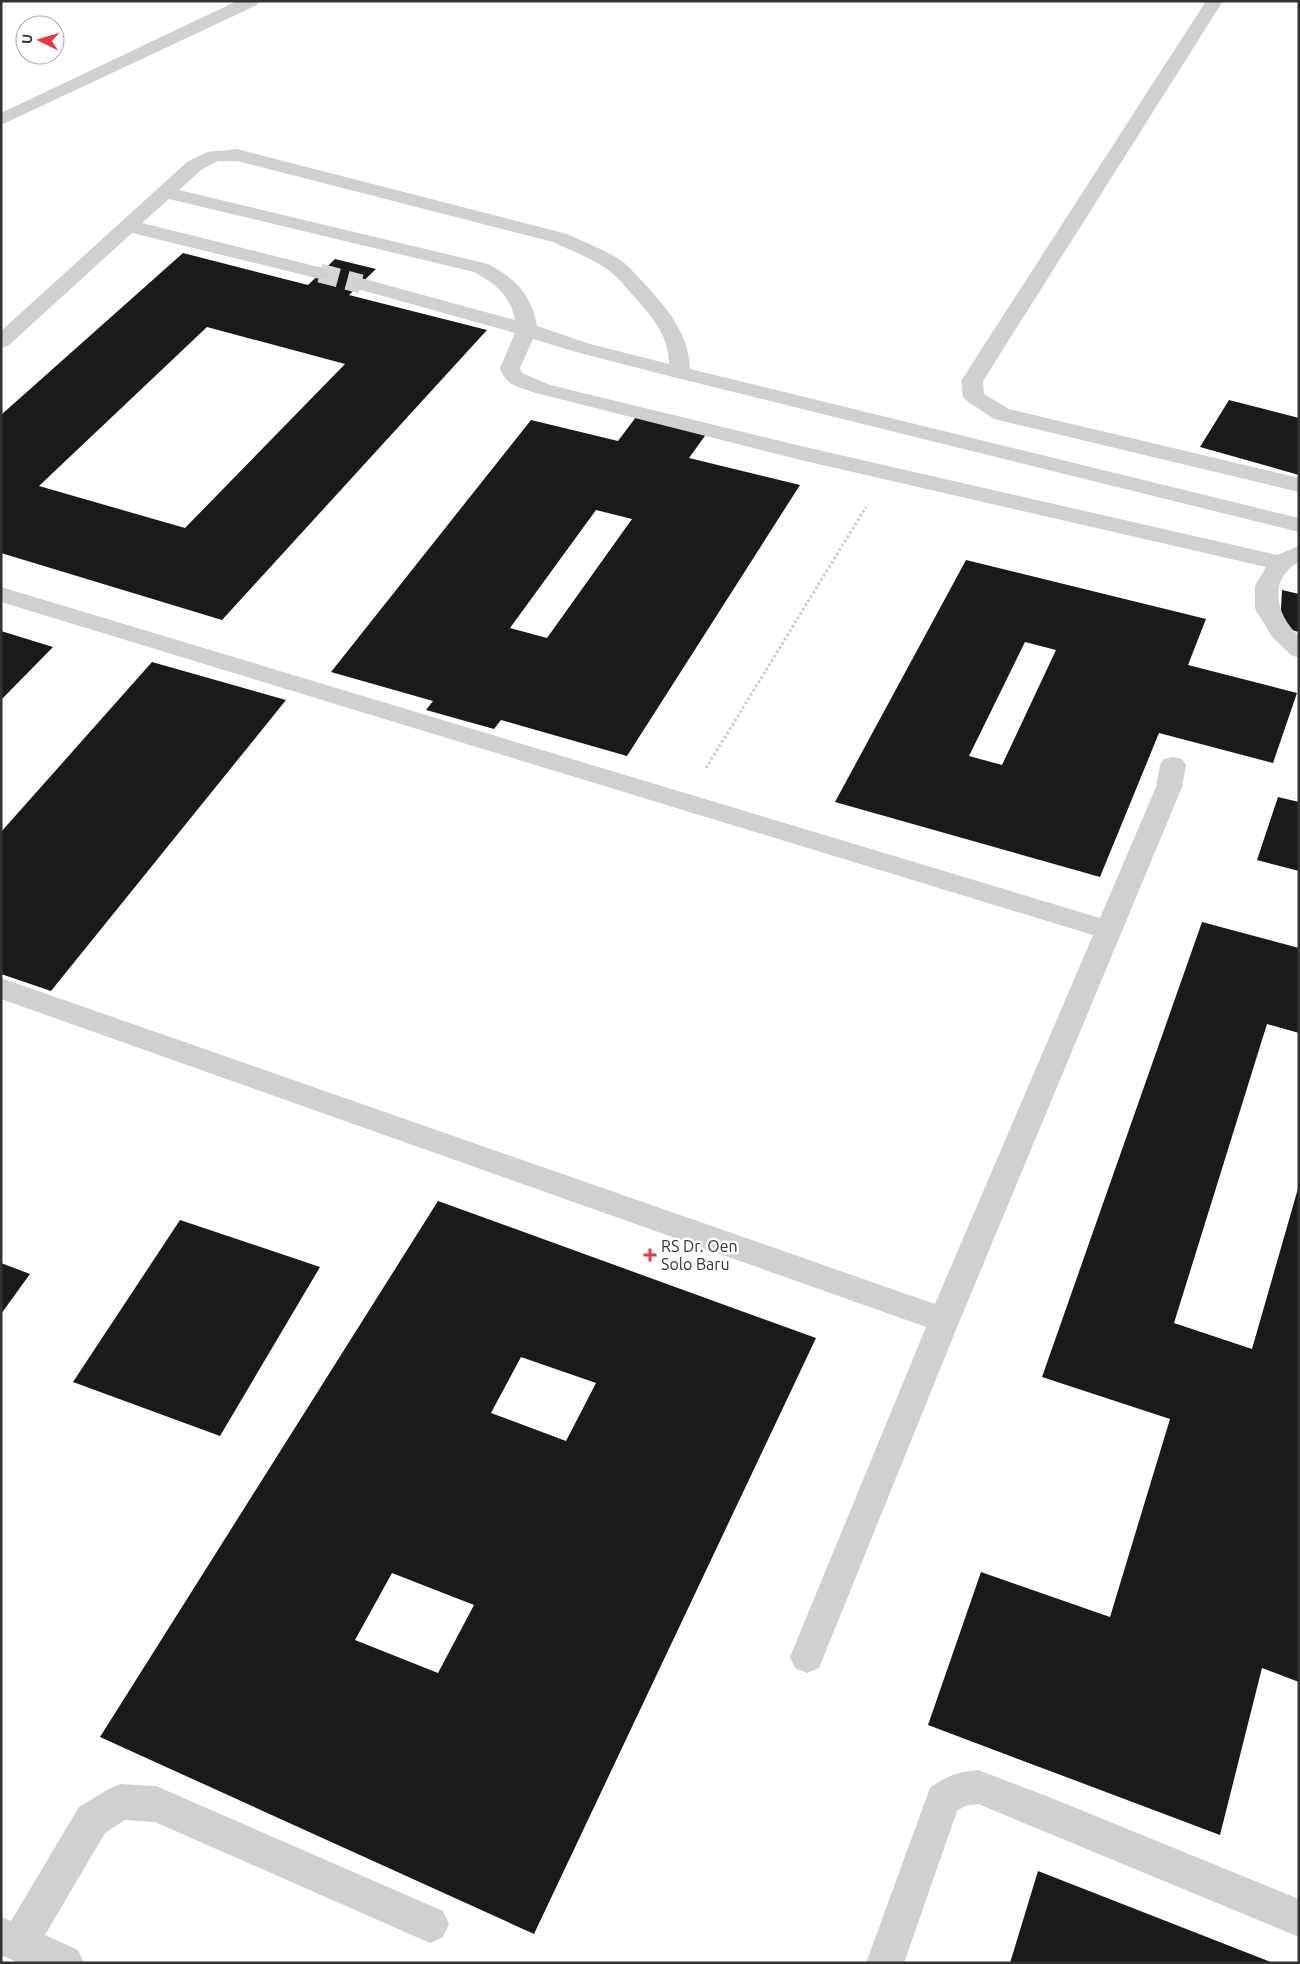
<svg xmlns="http://www.w3.org/2000/svg" width="1300" height="1964" font-family="Ubuntu,sans-serif">
<style>
.building{fill:#1a1a1a;fill-rule:evenodd}
.lines{fill:none;stroke-linecap:round;stroke-linejoin:round}
.minor-tunnel{stroke:#d6d6d6;stroke-width:19;stroke-dasharray:19 9;stroke-linecap:butt}
.path{stroke:#cdcdcd;stroke-width:3;stroke-dasharray:2.5 2.5;stroke-linecap:butt}
.minor{fill:#d0d0d0;fill-rule:evenodd}
.poi-dot{fill:#e63946;stroke:#fff;stroke-width:2}
.labels{text-anchor:middle;dominant-baseline:central;stroke-width:5;stroke-linejoin:round;paint-order:stroke}
.poi-label{font-size:16px;fill:#333;stroke:#fff;text-anchor:start}
</style>
<rect width="100%" height="100%" fill="#fff"/>
<g class="building">
<path d="M183 253 308 285 335 259 376 269 349 295 487 330 222 620 1 553V415ZM207 327 345 364 185 528 39 486Z"/>
<polygon points="1229,400 1299,418 1299,475 1200,447"/>
<path d="M636 417 707 433 689 458 800 485 627 756 501 720 494 729 426 710 433 701 331 672 531 420 618 441ZM596 510 632 519 547 638 510 628Z"/>
<path d="M966 560 1206 619 1188 665 1297 693 1273 763 1159 733 1100 877 835 802ZM1025 642 1056 650 1002 765 969 756Z"/>
<polygon points="1282,590 1299,594 1299,632 1280,627"/>
<polygon points="1,631 53,647 1,700"/>
<polygon points="152,662 286,700 51,991 1,974 1,832"/>
<polygon points="1278,797 1299,802 1299,871 1257,860"/>
<polygon points="1202,922 1299,948 1299,1033 1267,1024 1174,1323 1252,1349 1299,1185 1299,1682 1262,1668 1220,1835 928,1725 981,1572 1110,1617 1170,1419 1042,1377"/>
<path d="M438 1201 816 1338 534 1934 100 1737ZM521 1357 596 1383 566 1441 491 1413ZM392 1573 474 1605 438 1673 355 1640Z"/>
<polygon points="180,1220 320,1267 220,1436 73,1382"/>
<polygon points="1,1263 30,1274 1,1314"/>
<polygon points="1038,1871 1273,1963 1010,1963"/>
</g>
<g class="lines">
<polyline class="minor-tunnel" points="320,273 361,284"/>
<polyline class="path" points="706,768 866,507"/>
<g class="minor">
<polygon points="237,1 259,1 257,5 1,125 1,113"/>
<polygon points="1206,1 1223,1 983,381 984,394 1009,409 1299,478 1299,492 994,419 967,401 963,397 961,381"/>
<path d="M237 149 567 234C584 242 603 249 619 259 629 266 636 275 644 283 667 308 689 334 690 369L1299 518V532L673 377 576 352 533 339 520 368 522 373 550 385 805 447 1277 555 1299 546V562C1267 579 1276 616 1299 636V658L1291 655 1273 638 1255 609V586L1266 567 805 461 536 393C519 387 506 386 500 368L515 333 354 288 351 284 354 280 361 278 515 320C510 295 496 284 474 272L169 199 142 223 327 269 330 273 327 277 320 279 132 233 8 346 1 348V331L187 162 207 152ZM218 161H237L553 242C570 250 589 257 605 268 615 274 622 283 630 292 649 313 669 334 669 364L590 344 537 326C532 295 515 278 488 264L179 190 201 170Z"/>
<polygon points="1,587 1100,918 1156,787 1160,765 1164,759 1173,757 1182,759 1186,765 1182,787 960,1320 819,1668 807,1673 795,1668 790,1657 926,1327 1,999 1,978 935,1304 1093,935 1,602"/>
<path d="M978 1770 1049 1797 1299 1899V1937L978 1804 965 1806 957 1811 904 1963H866L930 1788C946 1776 958 1772 978 1770Z"/>
<polygon points="120,1784 156,1786 443,1911 449,1924 443,1937 430,1943 155,1822 125,1820 105,1833 45,1935 78,1950 84,1963 19,1963 1,1955 1,1917 11,1921 79,1807 107,1790"/>
</g>
</g>
<path class="poi-dot" d="M647.5 1247.5h5v5h5v5h-5v5h-5v-5h-5v-5h5z"/>
<g class="labels">
<g class="poi-label">
<text x="661" y="1246">RS Dr. Oen<tspan x="661" dy="18">Solo Baru</tspan></text>
</g>
</g>
<rect width="1300" height="1964" fill="none" stroke="#333333" stroke-width="5"/>
<g transform="translate(40 40) rotate(275)"><circle r="24" fill="#ffffff" stroke="#adadad"/>
<path d="M0-4L9 19L0 12L-9 19Z" fill="#e63946"/>
<text y="-8" font-size="14" font-weight="bold" text-anchor="middle" fill="#333333">U</text>
</g>
</svg>
